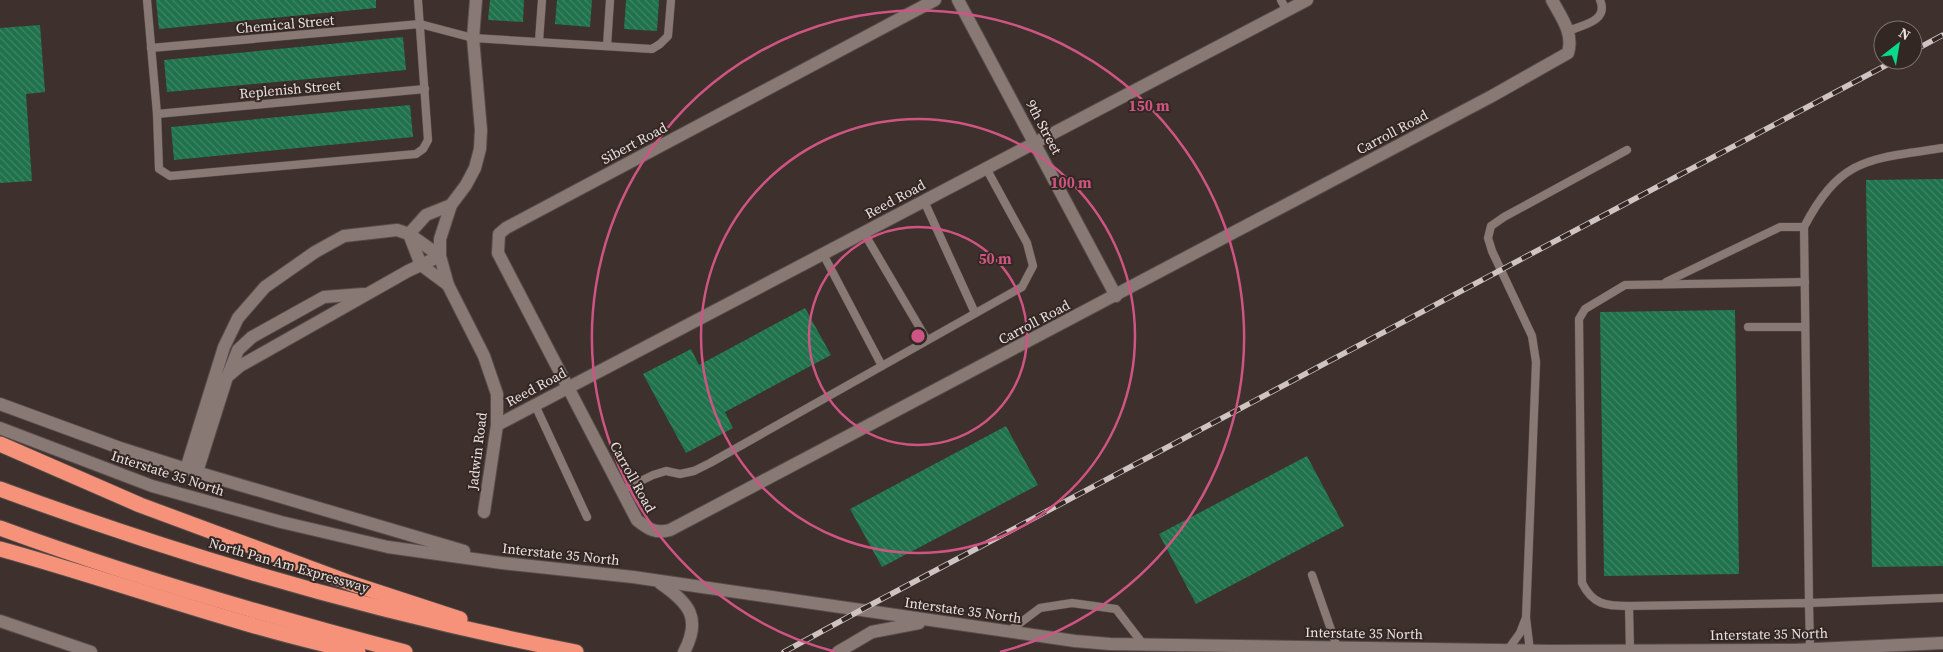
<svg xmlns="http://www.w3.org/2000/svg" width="1943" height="652" font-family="'Source Serif 4',serif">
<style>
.building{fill:url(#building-back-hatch)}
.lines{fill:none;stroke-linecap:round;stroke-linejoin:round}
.service-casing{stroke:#584d4a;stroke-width:9}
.minor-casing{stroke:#584d4a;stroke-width:14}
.secondary-casing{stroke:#584d4a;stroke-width:14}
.motorway-casing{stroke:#584d4a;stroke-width:17}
.service{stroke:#887975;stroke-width:8}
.minor{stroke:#887975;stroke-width:12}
.secondary{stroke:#887975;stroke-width:12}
.motorway{stroke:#f69279;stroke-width:15}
.rail-casing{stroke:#cec4c2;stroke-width:5.5}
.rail{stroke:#332723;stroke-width:4;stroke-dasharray:11;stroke-linecap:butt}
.ring{fill:none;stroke:#ce5583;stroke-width:2.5}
.labels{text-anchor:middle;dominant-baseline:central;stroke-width:4;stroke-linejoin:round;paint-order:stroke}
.street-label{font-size:14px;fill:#ebe2e0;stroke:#332723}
.centre{fill:#ce5583;stroke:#332723;stroke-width:2.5}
.ring-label{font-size:15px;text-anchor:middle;font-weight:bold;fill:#ce5583;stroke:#332723;stroke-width:4;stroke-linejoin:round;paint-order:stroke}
</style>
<defs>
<pattern id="building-back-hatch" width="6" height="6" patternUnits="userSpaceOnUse" patternTransform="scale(1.25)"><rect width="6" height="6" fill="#1f724b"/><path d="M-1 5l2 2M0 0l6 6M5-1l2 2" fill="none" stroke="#408665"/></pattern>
</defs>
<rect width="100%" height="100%" fill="#3d302d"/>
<g class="building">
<polygon points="156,0 376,0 376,8 159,29"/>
<polygon points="490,0 524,0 523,22 488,20"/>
<polygon points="557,0 592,0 590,27 555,24"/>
<polygon points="626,0 659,0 657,31 624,29"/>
<polygon points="40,25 45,92 26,94 32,181 0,183 0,28"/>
<polygon points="403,37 406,70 167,92 164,60"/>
<polygon points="410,105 413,137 174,160 171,127"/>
<polygon points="1943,179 1943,566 1872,567 1866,180"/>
<polygon points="805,308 831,355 725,412 733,428 686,453 643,374 691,349 699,365"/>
<polygon points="1735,310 1739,574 1604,576 1600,312"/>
<polygon points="1006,426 1038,485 882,567 850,509"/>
<polygon points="1307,456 1344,526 1196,604 1159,534"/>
</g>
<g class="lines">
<g class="service-casing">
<g id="service">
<polyline points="147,0 157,114 159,169 170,176 416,154 423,149 428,140 418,0"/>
<polyline points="1281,0 1287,11"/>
<path d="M1568 31C1583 25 1609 21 1600 0"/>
<polyline points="539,41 542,0"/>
<polyline points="607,46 610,0"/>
<polyline points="151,48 420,24 473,38 652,49 660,44 668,36 671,0"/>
<polyline points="157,114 425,89"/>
<path d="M1943 148C1871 159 1841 156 1804 227L1809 603 1943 598"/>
<polyline points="924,201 975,313"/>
<polyline points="864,233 927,340"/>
<polyline points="823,254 882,366"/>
<polyline points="1666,282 1780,227 1804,227"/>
<polyline points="1748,327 1805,327"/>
<polyline points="535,405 587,517"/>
<polyline points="622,490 653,475 666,471 680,474 694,471 710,463 1022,287 1033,266 1027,243 986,168"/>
<polyline points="1312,575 1337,647"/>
<path d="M1629 606C1606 606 1593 605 1582 583L1579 319 1585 309 1625 285 1805 282"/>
<polyline points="1008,632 1040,608 1072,603 1116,609 1143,644"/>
<polyline points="1507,651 1520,633 1525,620"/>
<polyline points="1530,651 1526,618 1536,362 1532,336 1492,251 1488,238 1491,226 1504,217 1627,150"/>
<polyline points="1630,651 1629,606 1809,603 1810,649"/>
</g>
</g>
<g class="minor-casing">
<g id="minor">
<polyline points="476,0 473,38 481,130 480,149 475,168 466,185 451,205 440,239 440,256 448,285 484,356 497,394 497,425 484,512"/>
<path d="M935 0 506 228 499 234 498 253 637 520C648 529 656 534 670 530L1492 96 1568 53C1574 33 1561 17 1552 0"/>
<polyline points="958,0 1116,296"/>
<polyline points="448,285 421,265 409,234 426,215 451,205"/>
<polyline points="228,375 238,350 252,337 324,297 363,294"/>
<polyline points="497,425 1307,0"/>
<polyline points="186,469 224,347 238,318 265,287 315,252 344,236 397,230 409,234 440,256 408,271 240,366 227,377 197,472"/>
</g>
</g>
<g class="secondary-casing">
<g id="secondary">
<polyline points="0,404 120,448 186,469 464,551"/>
<polyline points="0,428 152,486 281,522 388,547 502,563 633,577 1075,641 1110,644 1550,651 1795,650 1943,643"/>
<path d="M660 583C689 603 702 618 684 652"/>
<polyline points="0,621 91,652"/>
<polyline points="838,652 872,632 919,623"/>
</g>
</g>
<g class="motorway-casing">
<g id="motorway">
<polyline points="0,444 140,505 353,584 460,619"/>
<path d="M0 489C187 558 380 614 576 652"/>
<path d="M0 528C133 577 268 616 405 652"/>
<path d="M0 549C120 582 236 626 358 652"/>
</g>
</g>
<use href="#service" class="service"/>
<use href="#minor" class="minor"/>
<use href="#secondary" class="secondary"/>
<use href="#motorway" class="motorway"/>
<g class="rail-casing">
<g id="rail">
<polyline points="1913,51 1943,35"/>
<polyline points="784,652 861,610 1896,60"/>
</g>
</g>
<use href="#rail" class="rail"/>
</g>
<g class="ring">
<circle cx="918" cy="336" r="109"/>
<circle cx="918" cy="336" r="217"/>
<path d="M836 652A326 326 0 1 1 1000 652"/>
</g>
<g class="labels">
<g class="street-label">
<text transform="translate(285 24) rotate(-5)">Chemical Street</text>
<text transform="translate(290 89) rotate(-5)">Replenish Street</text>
<text transform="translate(1044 127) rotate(62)">9th Street</text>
<text transform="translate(1392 132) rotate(-28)">Carroll Road</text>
<text transform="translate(634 143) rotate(-28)">Sibert Road</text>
<text transform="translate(895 199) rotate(-28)">Reed Road</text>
<text transform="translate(1034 322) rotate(-28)">Carroll Road</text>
<text transform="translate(536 387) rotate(-28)">Reed Road</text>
<text transform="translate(477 451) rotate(-83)">Jadwin Road</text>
<text transform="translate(168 473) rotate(18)">Interstate 35 North</text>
<text transform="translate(633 477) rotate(61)">Carroll Road</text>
<text transform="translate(561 554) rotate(6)">Interstate 35 North</text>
<text transform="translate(289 565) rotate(16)">North Pan Am Expressway</text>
<text transform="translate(963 610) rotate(8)">Interstate 35 North</text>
<text transform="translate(1364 633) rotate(1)">Interstate 35 North</text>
<text transform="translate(1769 634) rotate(-1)">Interstate 35 North</text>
</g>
</g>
<circle cx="918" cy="336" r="8" class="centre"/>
<g class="ring-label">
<text x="1149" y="111">150 m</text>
<text x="1071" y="188">100 m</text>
<text x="995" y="264">50 m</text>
</g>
<g transform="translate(1898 45) rotate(31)"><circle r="24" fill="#332723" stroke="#7d726f"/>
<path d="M0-4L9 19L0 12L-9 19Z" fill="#09d98b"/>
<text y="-8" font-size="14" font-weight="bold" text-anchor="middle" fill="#ebe2e0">N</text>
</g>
</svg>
